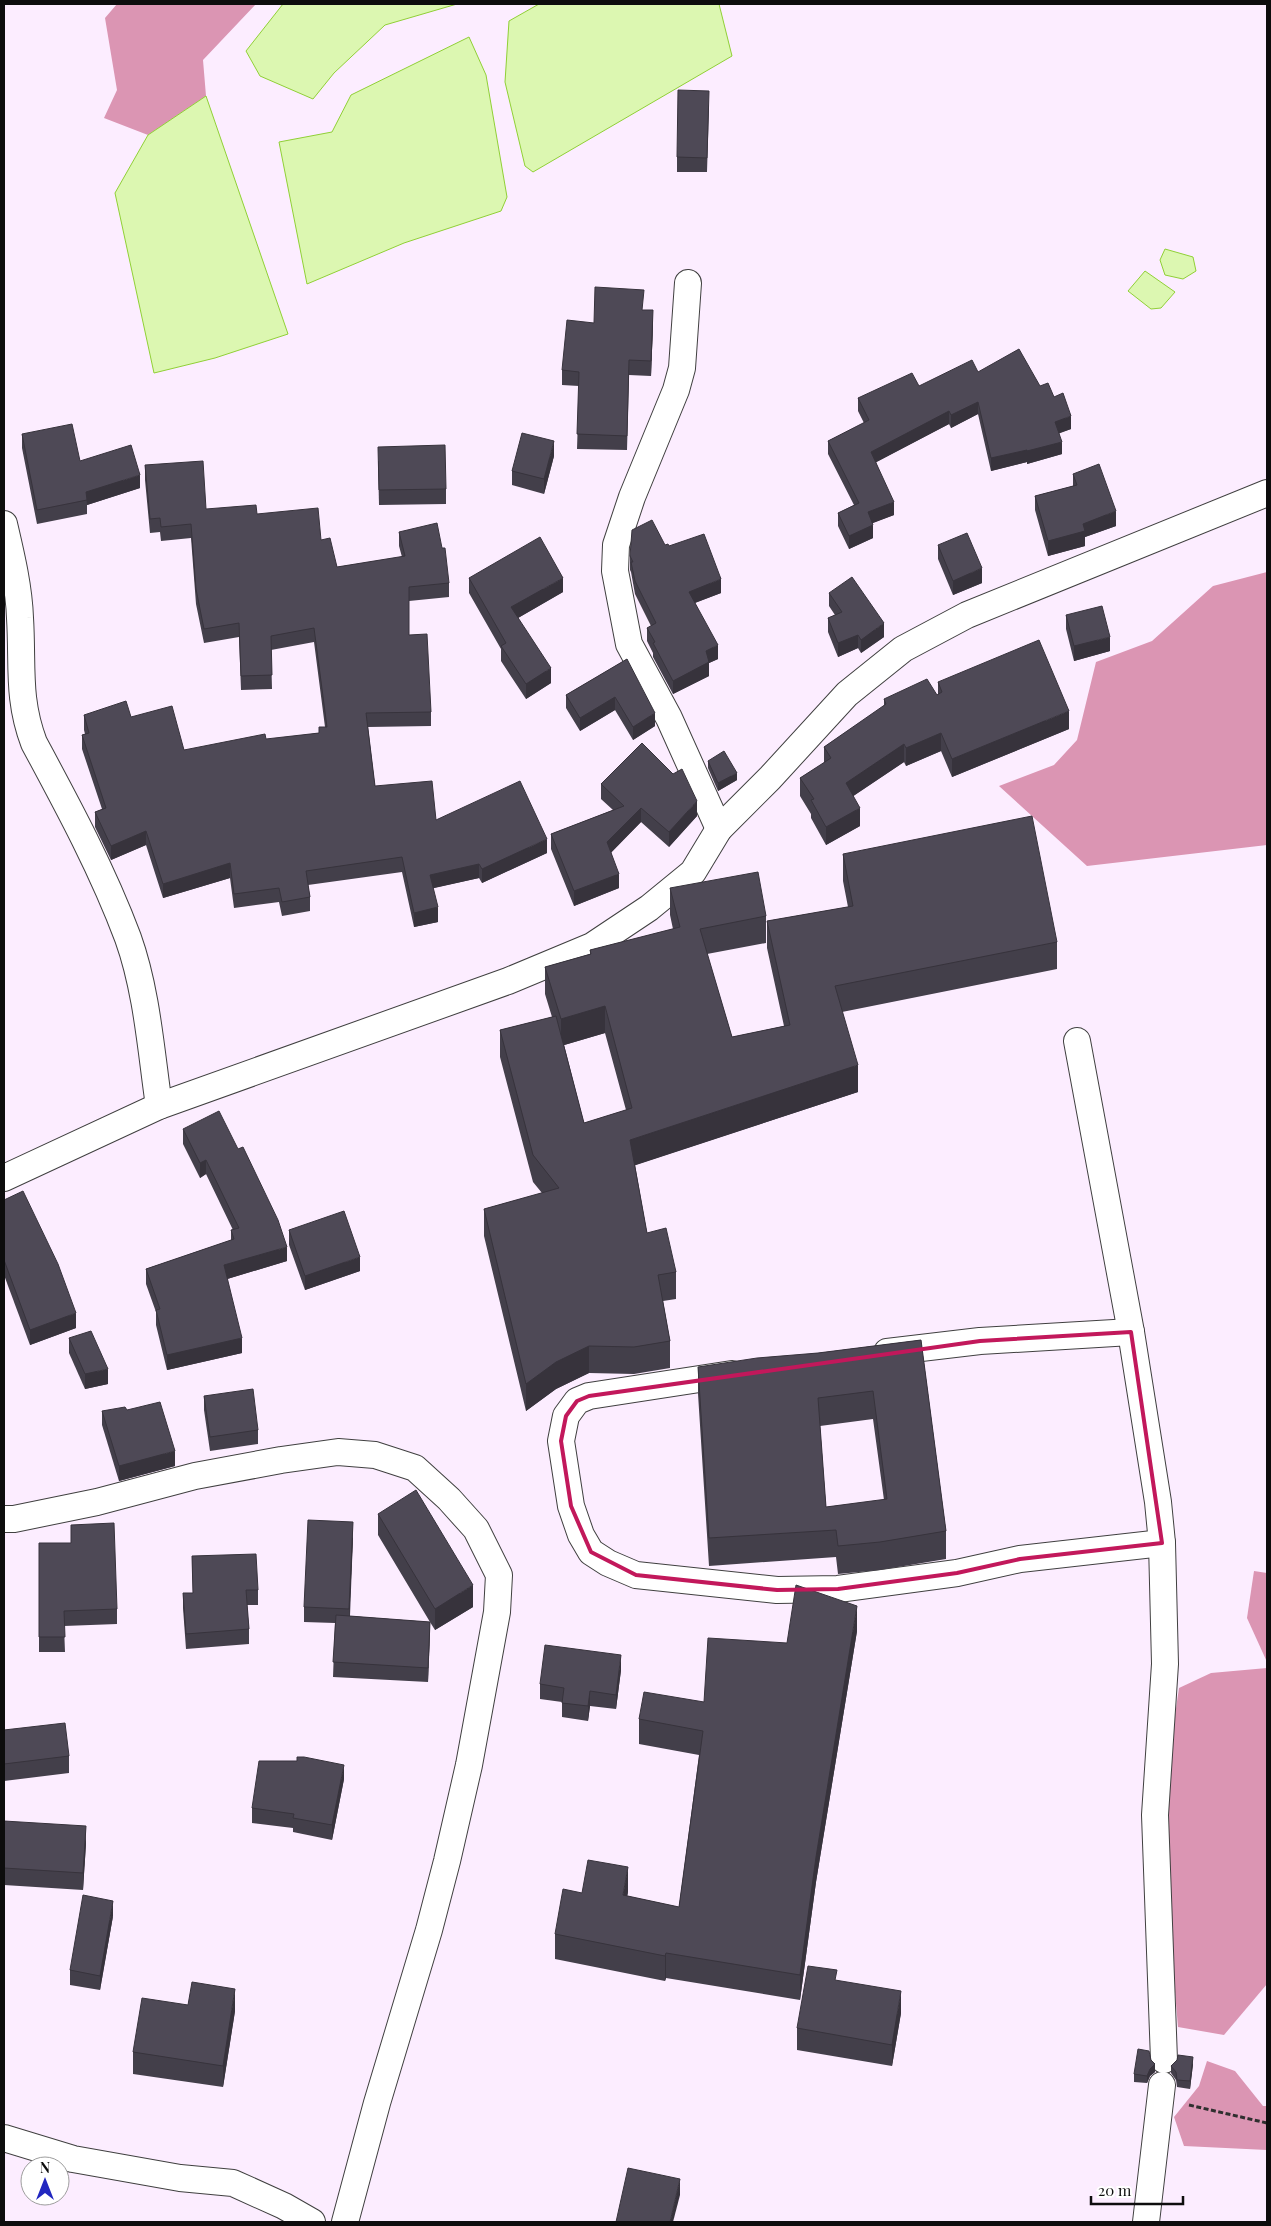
<svg xmlns="http://www.w3.org/2000/svg" width="1271" height="2226" font-family="'Playfair Display',serif">
<style>
.forest{fill:#db95b3}
.water{fill:#dcf7b1;stroke:#90d036}
.lines{fill:none;stroke-linecap:round;stroke-linejoin:round}
.street-casing{stroke:#404040;stroke-width:28}
.path{stroke:#2f2f2f;stroke-width:3;stroke-dasharray:5 2.5;stroke-linecap:butt}
.street{stroke:#fff;stroke-width:26}
.wall{fill:#433f4a;fill-rule:evenodd}
.shaded-wall{fill:#37333c}
.building{fill:#4e4956;stroke:#37333c;fill-rule:evenodd}
.marked{fill:none;stroke:#c2185b;stroke-width:4;stroke-linejoin:round}
</style>
<rect width="100%" height="100%" fill="#fcedff"/>
<g class="forest">
<polygon points="117,4 256,4 203,60 206,96 148,135 104,118 117,90 105,18"/>
<polygon points="1267,572 1267,845 1087,866 999,786 1054,765 1077,740 1096,662 1152,641 1213,586"/>
<polygon points="1254,1571 1267,1573 1267,1662 1247,1618"/>
<polygon points="1267,1668 1267,1984 1224,2035 1178,2027 1160,1816 1179,1688 1211,1673"/>
<polygon points="1207,2061 1235,2071 1263,2106 1267,2106 1267,2150 1184,2146 1174,2117 1199,2086"/>
</g>
<g class="water">
<polygon points="283,4 457,4 385,25 334,73 313,99 260,76 246,51"/>
<polygon points="539,4 719,4 732,56 533,172 525,166 505,82 509,21"/>
<polygon points="469,37 486,75 507,197 501,211 404,243 307,284 279,142 332,132 351,95"/>
<polygon points="206,96 288,334 215,358 154,373 115,193 148,135"/>
<polygon points="1165,249 1193,257 1196,271 1183,279 1165,275 1160,260"/>
<polygon points="1145,271 1175,292 1161,308 1151,309 1128,291"/>
</g>
<g class="lines">
<g class="street-casing">
<g id="street">
<polyline points="688,283 682,368 676,390 632,497 616,545 615,571 629,644 669,718 719,829"/>
<path d="M4 524C11 554 19 587 20 618 23 665 17 698 34 743 68 806 103 871 128 938 147 991 151 1051 159 1106"/>
<polyline points="1077,1041 1131,1332 1158,1502 1162,1543 1165,1664 1155,1815 1164,2060"/>
<polyline points="4,1178 159,1106 508,981 592,946 649,908 693,872 719,829 770,778 847,694 903,649 967,615 1267,493"/>
<polyline points="887,1352 980,1341 1131,1332"/>
<polyline points="732,1374 589,1396 577,1401 566,1416 561,1441 571,1506 581,1535 591,1552 608,1563 636,1575 777,1590 838,1589 957,1573 1020,1559 1162,1543"/>
<polyline points="4,1519 14,1519 97,1502 195,1476 281,1460 338,1452 375,1455 415,1468 449,1499 476,1529 499,1575 497,1612 469,1765 447,1861 429,1930 377,2103 345,2222"/>
<polyline points="4,2138 73,2159 180,2178 233,2183 284,2206 312,2222"/>
<polyline points="1146,2222 1162,2085"/>
</g>
</g>
<polyline class="path" points="1189,2105 1267,2123"/>
<use href="#street" class="street"/>
</g>
<g class="wall">
<polygon points="709,105 707,172 677,172 677,157"/>
<polygon points="643,310 653,325 651,376 629,375 627,450 577,449 579,386 562,385 562,370 594,323"/>
<polygon points="978,372 1040,386 1054,397 1071,429 1059,433 1062,454 1027,464 1027,462 991,471 978,414 951,428 949,424 876,462 894,515 872,523 873,538 849,549 838,526 838,513 854,505 828,454 828,441 864,423 858,411 858,398 919,386"/>
<polygon points="22,434 80,461 140,488 87,505 87,514 37,524 22,448"/>
<polygon points="554,456 544,494 512,485 512,471"/>
<polygon points="378,461 446,489 446,504 379,505"/>
<polygon points="145,465 206,509 257,514 321,540 337,567 402,557 399,546 399,532 449,583 449,597 409,601 409,635 431,712 431,726 368,727 375,786 436,820 547,853 482,883 479,878 433,888 438,922 414,927 402,872 308,885 310,897 310,911 282,916 279,902 234,908 230,878 163,898 146,845 111,860 95,827 95,812 102,809 82,749 82,735 85,734 84,730 84,715 131,717 184,750 319,733 325,727 314,642 271,650 272,689 241,690 239,637 204,643 196,604 191,538 161,541 160,532 150,533 145,480"/>
<polygon points="1073,474 1116,526 1085,537 1085,546 1048,556 1035,510 1035,496 1073,486"/>
<polygon points="665,545 669,546 721,593 695,603 718,659 709,663 709,676 673,694 653,657 653,653 647,641 647,628 651,626 635,594 631,572 630,570 630,556"/>
<polygon points="938,545 982,583 953,595 938,559"/>
<polygon points="469,578 563,592 518,618 551,683 526,699 501,661 501,649 469,593"/>
<polygon points="829,593 884,637 861,653 858,648 838,657 828,632 828,618 835,615 829,606"/>
<polygon points="1066,615 1110,651 1074,661 1066,629"/>
<polygon points="627,659 655,726 633,740 615,710 580,731 566,708 566,695"/>
<polygon points="938,682 1069,729 952,777 941,751 906,766 904,762 853,796 860,826 826,845 811,818 811,814 800,796 800,778 824,763 824,747 884,706 884,699 937,695 938,694"/>
<polygon points="708,761 737,780 718,791 708,768"/>
<polygon points="601,784 697,816 669,847 641,822 611,852 619,888 574,906 551,849 551,834 613,810 601,799"/>
<path d="M843 854 1057 942V969L842 1012 858 1092 635 1165 647 1233 676 1272V1299L663 1301 670 1341V1368L634 1374 589 1373 556 1389 526 1411 484 1236V1209L542 1193 533 1182 500 1057V1030L552 1017 545 994V967L590 954V950L673 929 670 915V888L766 916V943L707 954 732 1037 784 1026 767 948V921L848 907 843 881ZM605 1033 626 1110 584 1123 564 1045Z"/>
<polygon points="183,1129 287,1261 227,1279 242,1353 167,1370 156,1325 156,1312 146,1284 146,1269 231,1240 231,1230 233,1230 206,1174 200,1178 183,1144"/>
<polygon points="4,1200 76,1328 30,1345 4,1275"/>
<polygon points="289,1230 360,1271 305,1290 289,1245"/>
<polygon points="69,1338 108,1384 85,1389 69,1353"/>
<path d="M921 1340 946 1531V1559L880 1570 838 1574 836 1557 709 1566 698 1394V1367L818 1353ZM873 1419 884 1500 826 1507 820 1426Z"/>
<polygon points="204,1396 258,1430 258,1444 210,1451 204,1410"/>
<polygon points="127,1410 175,1466 119,1481 102,1425 102,1411"/>
<polygon points="378,1514 473,1607 435,1630 430,1622 428,1682 333,1677 335,1623 304,1622 304,1607 353,1537 350,1616 430,1622 378,1535"/>
<polygon points="71,1525 117,1609 117,1624 64,1626 65,1652 39,1652 39,1543 71,1543"/>
<polygon points="192,1556 258,1590 258,1605 247,1605 249,1629 249,1644 186,1649 183,1608 183,1593 193,1593"/>
<polygon points="857,1631 816,1882 800,2000 666,1978 665,1981 555,1959 555,1934 628,1892 627,1896 679,1907 699,1755 639,1744 639,1719 704,1702 787,1643"/>
<polygon points="621,1670 616,1709 590,1706 588,1721 562,1717 562,1702 540,1699 540,1684"/>
<polygon points="4,1730 69,1756 69,1773 4,1781"/>
<polygon points="344,1779 332,1840 293,1832 293,1828 252,1823 252,1808"/>
<polygon points="4,1821 86,1843 83,1890 4,1885"/>
<polygon points="113,1916 100,1990 70,1985 70,1970"/>
<polygon points="188,2005 235,2011 223,2087 133,2074 133,2052"/>
<polygon points="901,2013 892,2066 797,2050 797,2028"/>
<polygon points="1151,2060 1155,2072 1150,2076 1147,2083 1134,2082 1134,2074"/>
<polygon points="1193,2064 1190,2089 1177,2087 1176,2080 1171,2073 1171,2066"/>
</g>
<g class="shaded-wall">
<polygon points="653,310 653,325 651,376 651,361"/>
<polygon points="978,402 978,414 951,428 951,415"/>
<polygon points="949,411 949,424 871,465 871,452"/>
<polygon points="1071,416 1071,429 1055,435 1055,422"/>
<polygon points="554,441 554,456 544,494 544,479"/>
<polygon points="1062,442 1062,454 1027,464 1027,451"/>
<polygon points="1027,450 1027,462 991,471 991,458"/>
<polygon points="140,475 140,488 87,505 86,492"/>
<polygon points="894,502 894,515 868,525 868,512"/>
<polygon points="1116,511 1116,526 1085,537 1085,546 1048,556 1048,541 1083,524"/>
<polygon points="873,525 873,538 849,549 849,536"/>
<polygon points="982,568 982,583 953,595 953,581"/>
<polygon points="563,578 563,592 511,622 511,607"/>
<polygon points="721,579 721,593 689,605 689,592"/>
<polygon points="884,623 884,637 861,653 861,640"/>
<polygon points="858,635 858,648 838,657 838,643"/>
<polygon points="1110,637 1110,651 1074,661 1074,646"/>
<polygon points="718,645 718,659 709,663 709,676 673,694 673,681 706,651"/>
<polygon points="551,668 551,683 526,699 526,684"/>
<polygon points="615,697 615,710 580,731 580,718"/>
<polygon points="1069,711 1069,729 952,777 952,759"/>
<polygon points="655,713 655,726 633,740 633,727"/>
<polygon points="941,733 941,751 906,766 906,748"/>
<polygon points="904,744 904,762 846,801 846,783"/>
<polygon points="737,773 737,780 718,791 718,783"/>
<polygon points="697,801 697,816 669,847 669,832"/>
<polygon points="641,808 641,822 607,857 607,842"/>
<polygon points="860,808 860,826 826,845 826,827"/>
<polygon points="146,831 146,845 111,860 111,846"/>
<polygon points="547,839 547,853 482,883 482,869"/>
<polygon points="230,863 230,878 163,898 163,884"/>
<polygon points="479,864 479,878 430,889 430,875"/>
<polygon points="619,874 619,888 574,906 574,891"/>
<polygon points="438,907 438,922 414,927 414,913"/>
<polygon points="605,1006 605,1033 561,1046 561,1019"/>
<polygon points="858,1065 858,1092 630,1167 630,1140"/>
<polygon points="206,1160 206,1174 200,1178 200,1163"/>
<polygon points="287,1247 287,1261 224,1280 224,1265"/>
<polygon points="360,1257 360,1271 305,1290 305,1276"/>
<polygon points="76,1313 76,1328 30,1345 30,1330"/>
<polygon points="242,1338 242,1353 167,1370 167,1355"/>
<polygon points="589,1346 589,1373 556,1389 526,1411 526,1384 556,1362"/>
<polygon points="108,1369 108,1384 85,1389 85,1374"/>
<polygon points="175,1451 175,1466 119,1481 119,1466"/>
<polygon points="353,1522 353,1537 349,1624 349,1609"/>
<polygon points="473,1585 473,1607 435,1630 435,1609"/>
<polygon points="857,1606 857,1631 816,1882 800,2000 800,1975 816,1857"/>
<polygon points="430,1622 430,1636 428,1682 428,1668"/>
<polygon points="621,1655 621,1670 616,1709 616,1695"/>
<polygon points="590,1691 590,1706 588,1721 588,1706"/>
<polygon points="344,1765 344,1779 332,1840 332,1825"/>
<polygon points="86,1826 86,1843 83,1890 83,1873"/>
<polygon points="628,1867 628,1892 623,1920 623,1895"/>
<polygon points="113,1901 113,1916 100,1990 100,1976"/>
<polygon points="666,1953 666,1978 665,1981 665,1956"/>
<polygon points="235,1989 235,2011 223,2087 223,2066"/>
<polygon points="901,1991 901,2013 892,2066 892,2045"/>
<polygon points="1193,2057 1193,2064 1190,2089 1190,2081"/>
<polygon points="1155,2064 1155,2072 1150,2076 1147,2083 1147,2076 1150,2069"/>
<polygon points="680,2179 680,2195 673,2222 670,2222"/>
</g>
<g class="building">
<polygon points="678,90 709,91 707,158 677,157"/>
<polygon points="595,287 644,290 642,310 653,310 651,361 629,360 627,436 577,434 579,372 562,370 567,320 594,323"/>
<polygon points="1019,349 1040,386 1048,383 1054,397 1063,393 1071,416 1055,422 1062,442 1027,451 1027,450 991,458 978,402 951,415 949,411 871,452 894,502 868,512 873,525 849,536 838,513 859,503 828,441 869,420 858,398 912,373 919,386 972,360 978,372"/>
<polygon points="72,424 80,461 131,445 140,475 86,492 87,500 37,510 22,434"/>
<polygon points="522,433 554,441 544,479 512,471"/>
<polygon points="445,445 446,489 379,490 378,447"/>
<polygon points="203,461 206,509 256,505 257,514 318,508 321,540 330,538 337,567 405,556 399,532 437,523 442,548 445,548 449,583 409,587 409,635 427,634 431,712 366,713 375,786 432,781 436,820 520,781 547,839 482,869 479,864 430,875 438,907 414,913 402,857 306,871 310,897 282,902 279,888 234,894 230,863 163,884 146,831 111,846 95,812 106,808 82,735 89,733 84,715 126,701 131,717 172,706 184,750 265,734 266,739 319,733 319,727 327,727 314,628 271,636 272,675 241,676 239,623 204,629 196,589 191,524 161,527 160,518 150,519 145,465"/>
<polygon points="1099,464 1116,511 1083,524 1085,531 1048,541 1035,496 1077,485 1073,474"/>
<polygon points="652,520 665,545 668,544 669,546 704,534 721,579 689,592 718,645 706,651 709,662 673,681 653,643 655,642 647,628 656,623 635,581 631,562 633,562 630,556 632,530"/>
<polygon points="967,533 982,568 953,581 938,545"/>
<polygon points="540,537 563,578 511,607 551,668 526,684 501,646 506,643 469,578"/>
<polygon points="852,577 884,623 861,640 858,635 838,643 828,618 842,612 829,593"/>
<polygon points="1102,606 1110,637 1074,646 1066,615"/>
<polygon points="1039,640 1069,711 952,759 941,733 906,748 904,744 846,783 860,808 826,827 811,800 814,799 800,778 831,758 824,747 886,704 884,699 927,679 937,695 942,692 938,682"/>
<polygon points="627,659 655,713 633,727 615,697 580,718 566,695"/>
<polygon points="642,743 673,774 682,769 697,801 669,832 641,808 607,842 619,874 574,891 551,834 624,806 601,784"/>
<polygon points="724,751 737,773 718,783 708,761"/>
<polygon points="1032,816 1057,942 835,986 858,1065 630,1140 647,1233 666,1228 676,1272 658,1275 670,1341 634,1347 589,1346 556,1362 526,1384 484,1209 559,1188 533,1155 500,1030 556,1016 584,1123 632,1108 605,1006 561,1019 545,967 591,954 590,950 680,927 670,888 758,872 766,916 700,929 732,1037 790,1025 767,921 853,906 843,854"/>
<polygon points="219,1111 238,1149 243,1147 278,1220 287,1247 224,1265 242,1338 167,1355 156,1310 160,1309 146,1269 234,1239 231,1230 239,1228 206,1160 200,1163 183,1129"/>
<polygon points="23,1191 58,1264 76,1313 30,1330 4,1260 4,1200"/>
<polygon points="344,1211 360,1257 305,1276 289,1230"/>
<polygon points="91,1331 108,1369 85,1374 69,1338"/>
<path d="M921 1340 946 1531 880 1542 838 1546 836 1530 709 1538 698 1367 757 1358 818 1353ZM873 1391 887 1499 826 1507 818 1398Z"/>
<polygon points="253,1389 258,1430 210,1437 204,1396"/>
<polygon points="160,1402 175,1451 119,1466 102,1411 125,1407 127,1410"/>
<polygon points="416,1490 473,1585 435,1609 378,1514"/>
<polygon points="308,1520 353,1522 349,1609 304,1607"/>
<polygon points="114,1523 117,1609 64,1611 65,1637 39,1637 39,1543 71,1543 71,1525"/>
<polygon points="256,1554 258,1590 246,1590 249,1629 186,1634 183,1593 193,1593 192,1556"/>
<polygon points="796,1585 857,1606 816,1857 800,1975 666,1953 665,1956 555,1934 563,1889 582,1893 588,1860 628,1867 623,1895 679,1907 703,1731 639,1719 644,1692 704,1702 708,1638 787,1643"/>
<polygon points="336,1615 430,1622 428,1668 333,1662"/>
<polygon points="545,1645 621,1655 616,1695 590,1691 588,1706 562,1703 564,1688 540,1684"/>
<polygon points="65,1723 69,1756 4,1764 4,1730"/>
<polygon points="297,1757 304,1757 344,1765 332,1825 293,1818 294,1814 252,1808 259,1761 297,1761"/>
<polygon points="4,1821 86,1826 83,1873 4,1868"/>
<polygon points="83,1895 113,1901 100,1976 70,1970"/>
<polygon points="808,1966 837,1970 835,1980 901,1991 892,2045 797,2028"/>
<polygon points="192,1982 235,1989 223,2066 133,2052 142,1998 188,2005"/>
<polygon points="1138,2049 1149,2051 1151,2060 1155,2064 1150,2069 1147,2076 1134,2074"/>
<polygon points="1178,2055 1193,2057 1190,2081 1177,2080 1176,2072 1171,2066 1177,2060"/>
<polygon points="628,2168 680,2179 670,2222 616,2222"/>
</g>
<path class="marked" d="M1131 1332 1162 1543 1020 1559 957 1573 838 1589 777 1590 636 1575 591 1552 571 1506 561 1441 566 1416 577 1401 589 1396 980 1341Z"/>
<rect width="1271" height="2226" fill="none" stroke="#0d0d0d" stroke-width="10"/>
<g transform="translate(45 2181)"><circle r="24" fill="#ffffff" stroke="#9e9e9e"/>
<path d="M0-4L9 19L0 12L-9 19Z" fill="#2227c0"/>
<text y="-8" font-size="14" font-weight="bold" text-anchor="middle" fill="#0d0d0d">N</text>
</g>
<path d="M1091 2196v8h92v-8" fill="none" stroke="#0d0d0d" stroke-width="2.5"/>
<text x="1098" y="2196" font-size="15" fill="#0d0d0d" stroke="#ffffff" stroke-width="4" paint-order="stroke">20 m</text>
</svg>
